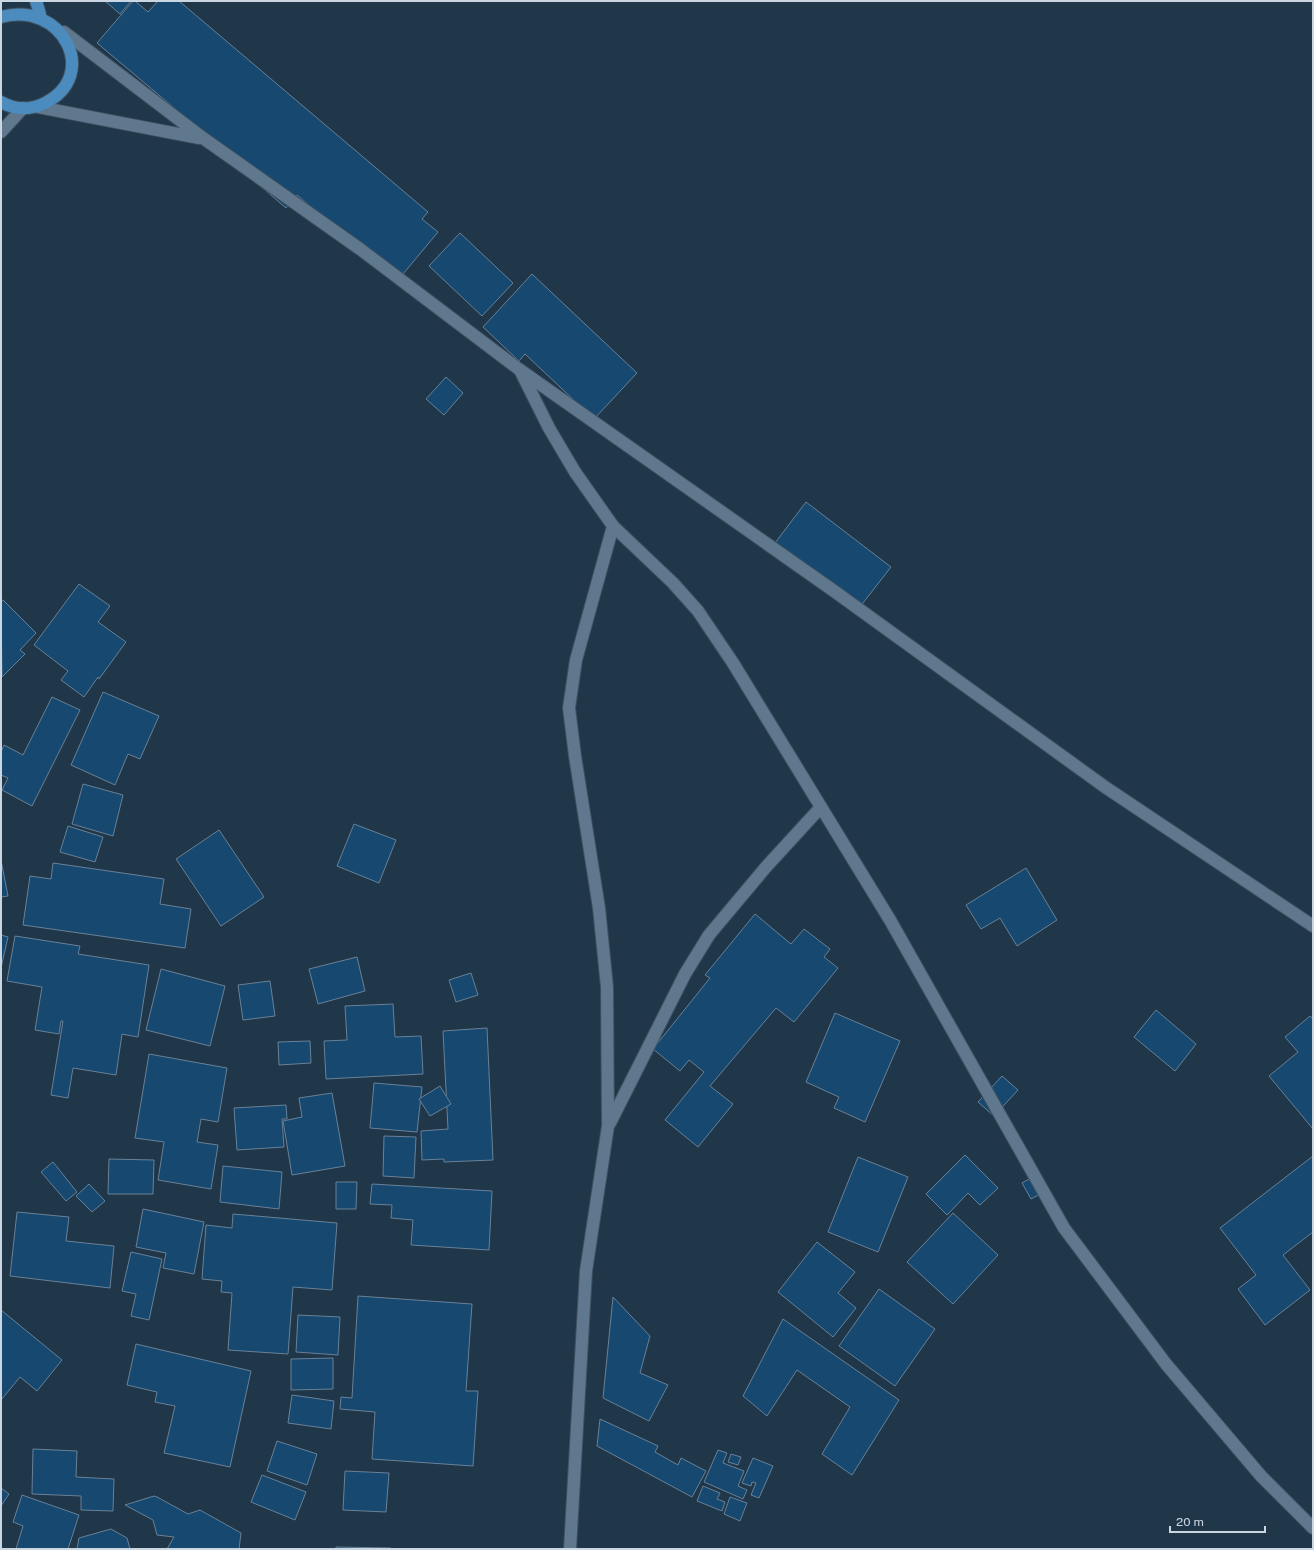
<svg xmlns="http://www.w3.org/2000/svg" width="1314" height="1550" font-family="'Public Sans',sans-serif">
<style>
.building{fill:#164870;stroke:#698197}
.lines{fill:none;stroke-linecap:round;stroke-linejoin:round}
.street-casing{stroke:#3e5161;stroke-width:14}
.secondary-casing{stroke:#3e5161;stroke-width:14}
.primary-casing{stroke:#3e5161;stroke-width:14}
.street{stroke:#60788d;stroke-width:12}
.secondary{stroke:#60788d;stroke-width:12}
.primary{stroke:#4b8bbe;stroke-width:12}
</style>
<rect width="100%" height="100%" fill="#203649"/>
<g class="building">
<polygon points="105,1 131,1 120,14"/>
<polygon points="133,1 135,1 148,12 158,1 179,1 428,212 422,219 438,232 398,280 297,195 286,208 202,136 204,133 97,43"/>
<polygon points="460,233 513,283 482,316 429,266"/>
<polygon points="532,274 637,373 594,419 525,354 519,361 483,327"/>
<polygon points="446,377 463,393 444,415 426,399"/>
<polygon points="806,502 891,567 856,612 772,547"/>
<polygon points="79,584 110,606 98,622 126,642 99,679 98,677 84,697 61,680 68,671 34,645"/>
<polygon points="3,600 36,633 20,650 25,654 2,677 1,601"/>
<polygon points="103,692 159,716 140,759 128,754 115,785 71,765"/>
<polygon points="52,697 80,710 32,806 2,790 8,778 1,775 1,752 4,745 23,755"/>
<polygon points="83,784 123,795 113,836 72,824"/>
<polygon points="354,824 396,840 379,883 337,866"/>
<polygon points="68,826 103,837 95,862 60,852"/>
<polygon points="219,830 264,897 221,926 176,859"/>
<polygon points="1,860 8,896 1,897"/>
<polygon points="53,863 164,879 160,904 191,909 185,948 23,925 30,876 51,879"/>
<polygon points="1026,868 1057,920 1017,946 1000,918 981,929 966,905"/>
<polygon points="755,914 791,944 804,929 830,949 824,957 838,968 794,1022 776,1008 710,1086 733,1104 698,1147 665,1120 704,1072 689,1060 680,1071 653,1049 710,978 705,975"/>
<polygon points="1,935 8,937 1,968"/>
<polygon points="15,936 80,946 78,954 149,965 138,1037 122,1034 116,1075 73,1068 68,1098 51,1095 63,1021 61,1021 59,1034 35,1030 42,987 7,981"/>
<polygon points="357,957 365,991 318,1004 309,969"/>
<polygon points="161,969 225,986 210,1046 146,1030"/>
<polygon points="471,973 478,995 456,1002 449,980"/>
<polygon points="270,981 275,1016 243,1020 238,985"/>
<polygon points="393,1004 395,1037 421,1036 423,1074 326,1079 324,1041 347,1040 345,1006"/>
<polygon points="1156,1010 1196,1044 1175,1071 1134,1037"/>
<polygon points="835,1013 900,1041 865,1122 834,1108 839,1097 806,1082"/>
<polygon points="1310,1016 1313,1019 1313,1129 1269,1076 1298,1052 1285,1037"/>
<polygon points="487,1028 493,1160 444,1162 444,1159 422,1160 421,1131 448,1129 443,1031"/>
<polygon points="310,1041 311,1063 279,1065 278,1042"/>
<polygon points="149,1054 227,1068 218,1122 201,1119 197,1142 218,1145 211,1189 158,1180 164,1142 135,1138"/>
<polygon points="1002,1076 1018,1090 994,1116 978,1102"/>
<polygon points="374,1083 422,1087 417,1132 370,1128"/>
<polygon points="440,1086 451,1104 430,1116 419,1099"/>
<polygon points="332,1093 345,1166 292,1175 283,1121 302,1117 299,1098"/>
<polygon points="286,1105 287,1119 282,1119 284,1147 237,1150 234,1108"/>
<polygon points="384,1136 416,1137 414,1178 383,1176"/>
<polygon points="965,1155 998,1188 980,1205 968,1193 947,1215 926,1194"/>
<polygon points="1313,1156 1313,1232 1283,1255 1310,1290 1265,1325 1238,1289 1256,1275 1220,1228"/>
<polygon points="858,1157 908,1177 878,1252 828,1232"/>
<polygon points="109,1159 154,1160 153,1194 108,1194"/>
<polygon points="53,1162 77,1192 66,1201 41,1172"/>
<polygon points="223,1166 282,1172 279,1209 220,1202"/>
<polygon points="1036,1175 1046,1191 1031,1199 1022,1183"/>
<polygon points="336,1182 357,1182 356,1209 336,1209"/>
<polygon points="89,1184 105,1201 92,1212 76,1196"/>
<polygon points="372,1184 492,1191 489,1250 411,1245 413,1220 391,1218 392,1205 370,1204"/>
<polygon points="143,1209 204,1222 194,1274 163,1268 166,1253 136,1247"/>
<polygon points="17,1212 69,1217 66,1241 114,1246 110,1288 10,1276"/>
<polygon points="953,1213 998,1255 953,1304 907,1262"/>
<polygon points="233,1214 337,1223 332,1290 293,1287 288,1354 228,1350 232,1293 221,1292 222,1281 202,1279 206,1225 232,1228"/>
<polygon points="817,1242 855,1272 838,1293 856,1308 833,1337 778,1292"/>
<polygon points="131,1252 162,1259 149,1320 131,1316 136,1294 122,1291"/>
<polygon points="879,1289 935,1329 895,1386 839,1346"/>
<polygon points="358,1296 472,1304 466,1391 478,1391 473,1466 372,1459 375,1412 340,1409 341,1397 352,1398"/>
<polygon points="613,1297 650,1336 640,1373 668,1385 649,1421 603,1398"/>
<polygon points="1,1310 62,1360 37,1391 20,1377 1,1400"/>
<polygon points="298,1315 340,1317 338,1355 296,1352"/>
<polygon points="783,1319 899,1400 852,1475 822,1454 850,1407 797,1370 767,1416 743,1396"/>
<polygon points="136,1344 251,1371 230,1467 164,1453 175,1406 155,1402 157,1392 127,1385"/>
<polygon points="333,1358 333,1389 291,1390 291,1359"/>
<polygon points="292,1395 334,1401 331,1429 288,1423"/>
<polygon points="600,1419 658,1446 655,1452 678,1465 681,1458 706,1471 692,1497 597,1446"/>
<polygon points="277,1441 317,1454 307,1485 267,1471"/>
<polygon points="33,1449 77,1451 76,1477 114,1479 113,1511 81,1510 81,1496 32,1494"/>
<polygon points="718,1450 727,1453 723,1463 744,1471 738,1486 747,1490 743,1499 704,1482"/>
<polygon points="731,1454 741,1457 738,1465 728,1462"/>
<polygon points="753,1458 773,1466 759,1498 751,1495 756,1483 752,1482 751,1486 742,1483"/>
<polygon points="345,1471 389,1473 386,1512 343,1510"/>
<polygon points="262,1475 306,1492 295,1520 251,1502"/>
<polygon points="703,1486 720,1493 717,1499 725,1502 722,1511 697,1501"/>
<polygon points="1,1488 9,1494 1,1506"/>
<polygon points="22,1495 79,1515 68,1549 16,1549 23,1526 13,1522"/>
<polygon points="154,1496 157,1497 188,1514 200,1510 241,1533 239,1549 167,1549 174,1537 157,1535 153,1520 125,1505"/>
<polygon points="730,1497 747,1503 740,1521 724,1514"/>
<polygon points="111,1529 127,1538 130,1549 77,1549 79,1538"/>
<polygon points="336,1547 391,1548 391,1549 336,1549"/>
</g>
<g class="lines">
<g class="street-casing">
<g id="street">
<polyline points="520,370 549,428 575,472 613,526 576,660 569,708 575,756 599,908 607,987 608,1126 586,1271 570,1549"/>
<polyline points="613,526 673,583 698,611 733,663 890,920 1064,1228 1166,1364 1261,1476 1313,1528"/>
<polyline points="610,1123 685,974 709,935 766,867 821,807"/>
</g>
</g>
<g class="secondary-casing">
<g id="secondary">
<polyline points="64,32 203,138 360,249 520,370 834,591 1105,787 1313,926"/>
<polyline points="38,107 199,138"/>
<polyline points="1,132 23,108"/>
</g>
</g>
<g class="primary-casing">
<g id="primary">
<polyline points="36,1 40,14"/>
<path d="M1 17C62 0 101 75 45 103 31 110 15 110 1 102"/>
</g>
</g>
<use href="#street" class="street"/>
<use href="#secondary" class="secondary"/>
<use href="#primary" class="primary"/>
</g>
<rect width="1314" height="1550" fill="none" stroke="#cad7e3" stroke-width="4"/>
<path d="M1170 1526v6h95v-6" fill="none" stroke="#cad7e3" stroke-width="2"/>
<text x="1176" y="1526" font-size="12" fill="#cad7e3" stroke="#203649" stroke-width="3" paint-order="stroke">20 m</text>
</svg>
